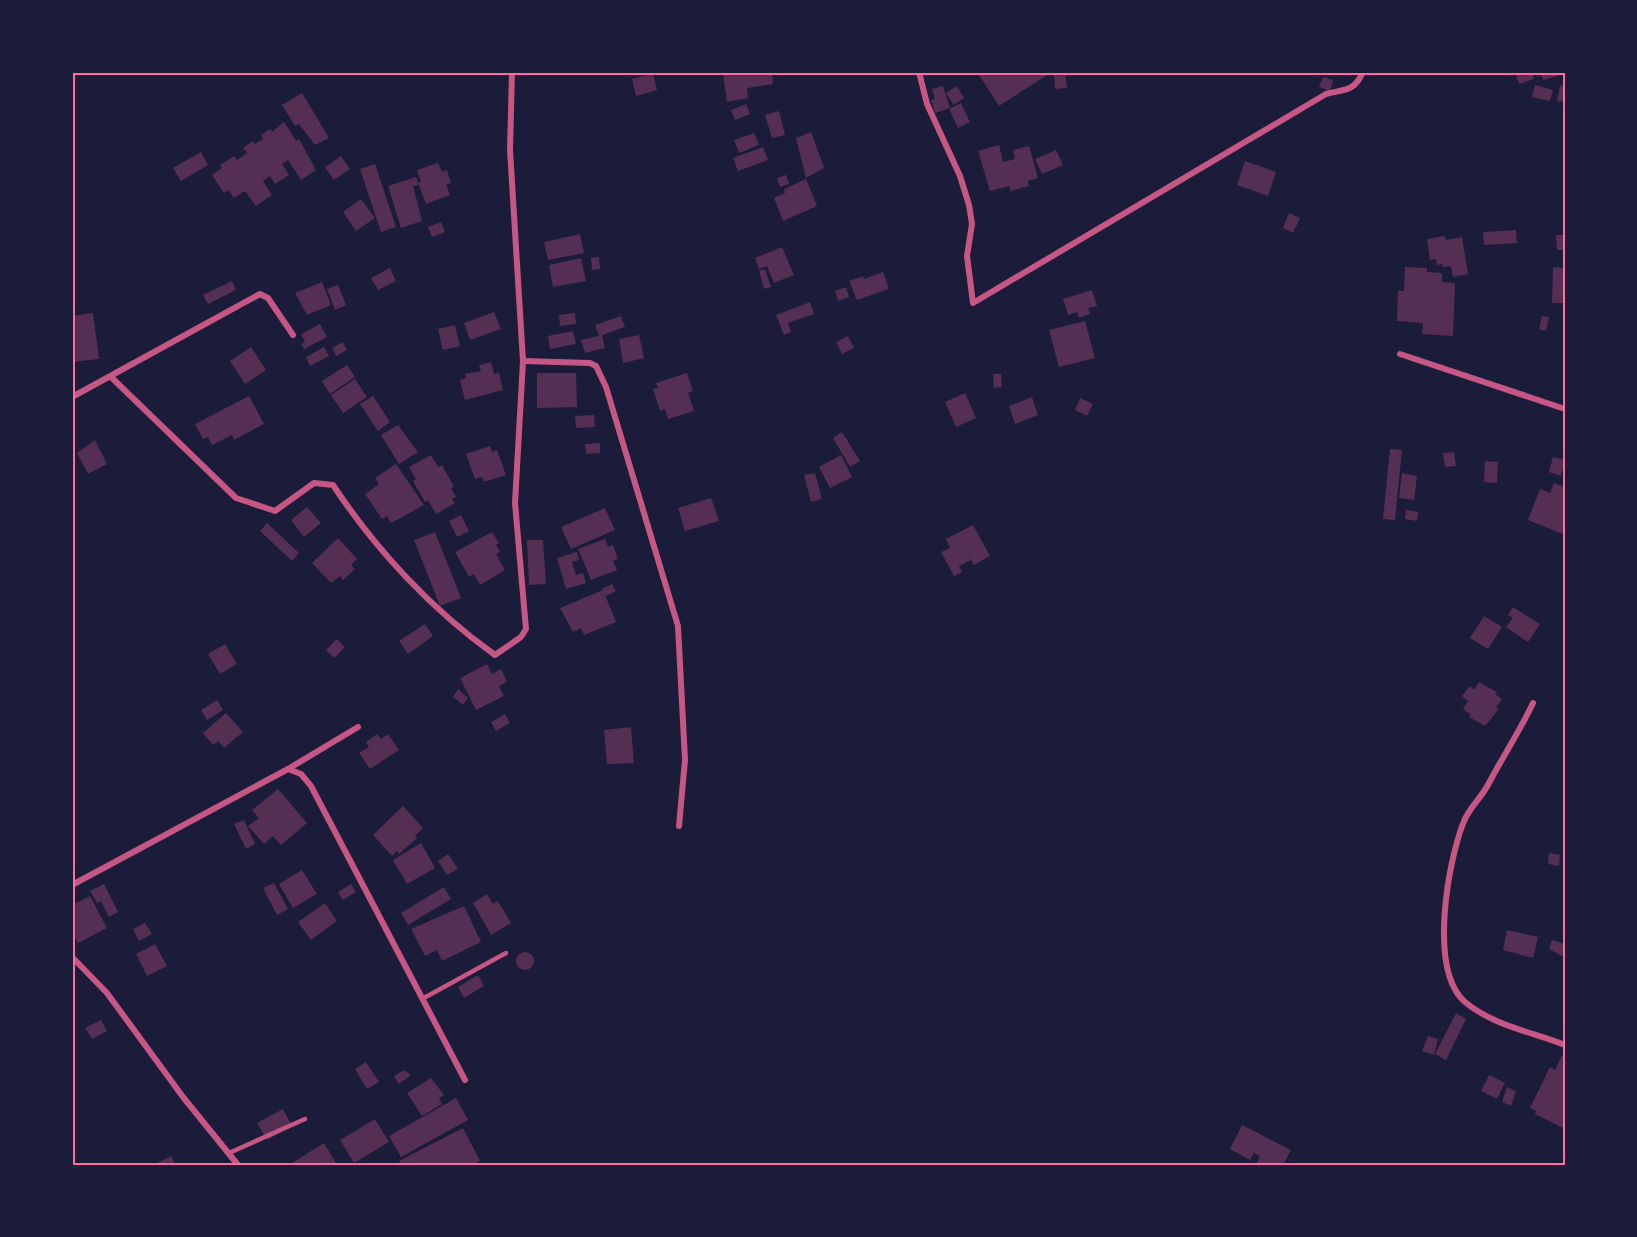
<svg xmlns="http://www.w3.org/2000/svg" width="1637" height="1237" font-family="'Titillium Web',sans-serif">
<style>
.building{fill:#542f53}
.lines{fill:none;stroke-linecap:round;stroke-linejoin:round}
.service{stroke:#c65784;stroke-width:4.5}
.minor{stroke:#c65784;stroke-width:6}
.neatline{fill:none;stroke:#ff6b9d;stroke-width:2}
</style>
<rect width="100%" height="100%" fill="#1b1b3a"/>
<g class="building">
<polygon points="727,72 772,72 773,84 747,88 748,98 727,102 723,74"/>
<polygon points="977,72 1052,72 999,106"/>
<polygon points="1054,72 1065,72 1067,88 1055,89"/>
<polygon points="1515,72 1532,72 1534,79 1519,84"/>
<polygon points="1541,72 1565,72 1565,74 1543,80"/>
<polygon points="653,74 657,90 636,96 632,79"/>
<polygon points="1323,77 1333,80 1330,91 1319,87"/>
<polygon points="1535,85 1553,90 1550,101 1532,97"/>
<polygon points="1560,85 1565,86 1565,102 1557,101"/>
<polygon points="943,86 950,108 935,113 931,100 935,99 932,89"/>
<polygon points="957,86 964,98 954,105 946,93"/>
<polygon points="302,93 329,138 315,145 299,124 295,126 282,105"/>
<polygon points="961,103 970,122 958,128 949,109"/>
<polygon points="746,104 750,114 735,120 731,110"/>
<polygon points="779,111 785,135 772,138 765,115"/>
<polygon points="284,122 296,141 299,139 316,170 301,180 288,160 282,164 289,175 275,184 270,176 263,181 272,195 256,206 245,191 234,198 228,190 224,193 212,175 222,168 220,165 234,156 237,160 247,153 243,148 253,141 255,144 263,139 261,135 270,129 272,132"/>
<polygon points="811,132 824,168 806,178 796,138"/>
<polygon points="754,133 759,145 739,153 734,140"/>
<polygon points="999,145 1003,162 1015,159 1013,150 1029,146 1038,178 1028,181 1029,186 1011,191 1009,186 990,191 978,151"/>
<polygon points="763,147 768,160 738,171 733,158"/>
<polygon points="1056,150 1063,165 1042,174 1035,159"/>
<polygon points="201,152 208,165 181,181 173,168"/>
<polygon points="341,156 350,169 334,180 325,167"/>
<polygon points="1245,161 1276,172 1268,196 1237,185"/>
<polygon points="438,163 442,172 447,170 451,183 446,184 450,195 426,204 418,183 421,182 417,170"/>
<polygon points="375,164 396,227 381,232 360,169"/>
<polygon points="786,175 789,184 780,187 777,178"/>
<polygon points="416,177 419,185 413,186 422,221 401,228 388,186"/>
<polygon points="806,179 817,206 783,221 774,198 785,193 784,189"/>
<polygon points="361,199 375,218 356,231 343,212"/>
<polygon points="1289,213 1300,218 1293,233 1283,228"/>
<polygon points="441,222 445,232 432,237 428,227"/>
<polygon points="1516,230 1517,243 1484,245 1483,232"/>
<polygon points="580,234 584,253 548,260 544,242"/>
<polygon points="1556,235 1564,235 1565,250 1557,250"/>
<polygon points="1445,236 1446,240 1462,237 1468,274 1453,277 1451,266 1443,267 1442,264 1437,265 1436,259 1430,260 1427,239"/>
<polygon points="782,247 794,275 774,283 767,266 759,269 755,258"/>
<polygon points="599,257 600,269 592,270 591,258"/>
<polygon points="581,258 586,281 553,287 549,265"/>
<polygon points="1405,267 1427,268 1427,272 1442,273 1442,282 1455,283 1453,336 1422,334 1423,323 1397,321 1398,291 1404,291"/>
<polygon points="1553,267 1565,268 1565,303 1552,303"/>
<polygon points="390,268 396,281 378,290 371,278"/>
<polygon points="765,269 771,287 764,289 759,271"/>
<polygon points="883,272 889,289 857,300 849,281 863,276 864,279"/>
<polygon points="232,281 236,290 208,304 203,295"/>
<polygon points="322,282 331,305 307,315 295,293"/>
<polygon points="338,285 346,305 335,310 327,289"/>
<polygon points="846,287 849,297 838,301 835,291"/>
<polygon points="1092,290 1097,306 1088,308 1090,314 1079,318 1077,312 1068,315 1063,299"/>
<polygon points="810,302 814,314 788,323 791,332 784,335 776,315"/>
<polygon points="494,312 501,329 470,340 464,323"/>
<polygon points="93,313 99,359 72,362 72,316"/>
<polygon points="575,313 576,324 560,326 559,315"/>
<polygon points="621,316 625,327 602,335 605,348 585,353 581,340 599,336 595,325"/>
<polygon points="1542,316 1549,317 1546,331 1539,329"/>
<polygon points="1085,321 1095,358 1059,367 1049,330"/>
<polygon points="320,324 327,337 304,349 301,344 305,342 301,334"/>
<polygon points="455,325 460,346 443,350 438,329"/>
<polygon points="573,331 576,344 550,349 548,336"/>
<polygon points="639,335 644,358 623,363 619,339"/>
<polygon points="848,336 854,348 842,354 836,342"/>
<polygon points="343,342 347,350 336,356 332,348"/>
<polygon points="251,347 266,370 245,384 230,361"/>
<polygon points="324,347 329,356 310,366 306,357"/>
<polygon points="491,362 494,374 499,373 503,390 465,400 460,380 466,378 465,374 481,371 479,365"/>
<polygon points="347,365 355,377 330,394 322,381"/>
<polygon points="537,373 576,373 577,407 537,408"/>
<polygon points="687,373 693,391 688,393 694,411 668,419 665,409 660,411 653,389 658,388 656,383"/>
<polygon points="993,374 1001,374 1002,387 994,388"/>
<polygon points="355,379 367,397 343,413 331,395"/>
<polygon points="965,393 976,418 956,427 945,402"/>
<polygon points="249,396 264,424 234,440 232,435 212,445 208,437 203,439 195,424"/>
<polygon points="373,396 390,422 378,431 360,404"/>
<polygon points="1032,397 1038,415 1015,424 1009,406"/>
<polygon points="1080,398 1093,404 1087,416 1075,410"/>
<polygon points="594,415 595,427 576,428 575,416"/>
<polygon points="398,425 418,452 399,464 381,435"/>
<polygon points="842,432 860,461 850,467 833,438"/>
<polygon points="95,440 107,464 88,474 77,453"/>
<polygon points="600,443 600,453 586,454 585,444"/>
<polygon points="490,446 492,452 497,450 506,475 484,482 482,477 475,479 466,454"/>
<polygon points="1390,449 1402,450 1395,520 1383,519"/>
<polygon points="1454,452 1456,466 1445,467 1443,453"/>
<polygon points="431,455 438,467 442,465 454,487 451,488 456,497 452,499 455,503 436,514 428,500 425,502 413,481 416,479 409,467"/>
<polygon points="841,455 852,477 830,488 819,467"/>
<polygon points="1553,457 1565,460 1561,476 1549,472"/>
<polygon points="1485,461 1498,462 1497,483 1484,482"/>
<polygon points="396,464 424,505 391,523 387,516 382,519 365,494 379,484 375,478"/>
<polygon points="815,473 822,499 811,502 804,475"/>
<polygon points="1402,473 1417,476 1414,500 1399,498"/>
<polygon points="1554,483 1565,487 1565,535 1528,520 1540,489 1550,493"/>
<polygon points="711,498 719,521 685,531 678,508"/>
<polygon points="307,507 321,523 304,537 291,520"/>
<polygon points="605,508 615,530 571,549 561,527"/>
<polygon points="1406,510 1418,512 1417,521 1405,519"/>
<polygon points="461,515 469,531 457,537 449,521"/>
<polygon points="267,523 299,553 292,561 260,531"/>
<polygon points="973,525 990,556 974,565 961,541 971,560 959,566 962,572 954,576 941,552 950,548 946,539"/>
<polygon points="435,532 461,598 440,606 414,540"/>
<polygon points="492,532 499,543 496,545 500,552 496,554 505,570 480,585 474,574 469,577 455,552"/>
<polygon points="338,538 357,559 351,565 355,569 343,580 340,576 331,583 312,563"/>
<polygon points="605,539 608,547 613,545 618,559 613,561 617,570 591,580 578,549"/>
<polygon points="527,540 543,540 546,584 529,585"/>
<polygon points="577,552 579,560 572,562 576,575 583,573 586,583 566,589 557,558"/>
<polygon points="612,584 616,591 606,596 602,589"/>
<polygon points="603,590 616,622 584,635 581,628 573,632 560,608"/>
<polygon points="1513,607 1540,624 1528,642 1506,627 1513,618 1508,615"/>
<polygon points="1484,616 1502,627 1488,649 1470,638"/>
<polygon points="425,624 433,636 408,654 399,641"/>
<polygon points="337,639 345,647 334,658 326,650"/>
<polygon points="225,644 237,664 220,674 208,654"/>
<polygon points="487,664 492,674 501,669 507,682 499,686 504,696 476,710 460,678"/>
<polygon points="1479,682 1497,692 1495,694 1502,699 1496,707 1499,709 1485,726 1469,717 1471,715 1463,709 1468,701 1462,696 1470,686 1474,690"/>
<polygon points="458,689 468,698 463,705 453,697"/>
<polygon points="217,700 223,710 207,720 201,710"/>
<polygon points="226,713 243,732 224,748 218,741 213,745 203,733"/>
<polygon points="505,714 510,723 496,731 491,722"/>
<polygon points="631,727 634,763 607,764 604,730"/>
<polygon points="377,734 381,739 388,734 399,750 370,769 359,753 369,747 366,742"/>
<polygon points="278,789 307,823 281,845 273,836 264,844 248,826 259,818 252,810"/>
<polygon points="403,806 423,828 415,836 417,838 399,854 397,851 392,856 373,835"/>
<polygon points="244,820 255,844 246,849 234,824"/>
<polygon points="421,843 435,868 407,884 393,860"/>
<polygon points="1549,853 1560,855 1559,866 1548,864"/>
<polygon points="448,854 458,869 447,875 438,861"/>
<polygon points="302,870 317,894 293,908 279,884"/>
<polygon points="274,883 288,909 277,915 263,888"/>
<polygon points="104,884 118,912 109,917 101,901 97,903 90,891"/>
<polygon points="351,884 356,892 343,900 338,892"/>
<polygon points="444,887 451,899 408,925 401,913"/>
<polygon points="487,894 493,904 498,901 511,923 491,935 473,903"/>
<polygon points="90,896 107,928 78,943 72,932 72,905"/>
<polygon points="325,903 337,921 311,940 298,922"/>
<polygon points="464,906 481,942 442,961 437,950 425,956 411,929"/>
<polygon points="145,923 152,934 139,941 133,929"/>
<polygon points="1507,930 1538,937 1533,958 1503,950"/>
<polygon points="1552,940 1565,944 1564,957 1549,949"/>
<polygon points="155,944 167,966 147,976 136,954"/>
<circle cx="525" cy="961" r="9"/>
<polygon points="478,975 484,986 464,998 458,987"/>
<polygon points="1456,1013 1466,1019 1446,1060 1435,1054"/>
<polygon points="101,1020 107,1031 92,1039 85,1028"/>
<polygon points="1428,1036 1438,1039 1434,1055 1422,1051"/>
<polygon points="1562,1055 1565,1057 1565,1129 1535,1114 1536,1111 1530,1108 1550,1067 1555,1070"/>
<polygon points="366,1062 379,1082 367,1089 355,1069"/>
<polygon points="404,1070 411,1075 399,1084 394,1076"/>
<polygon points="1489,1075 1505,1083 1497,1099 1481,1091"/>
<polygon points="431,1078 444,1095 439,1098 442,1104 422,1116 407,1093"/>
<polygon points="1507,1087 1516,1091 1511,1106 1502,1102"/>
<polygon points="456,1098 468,1120 401,1157 389,1136"/>
<polygon points="283,1109 292,1126 267,1140 257,1123"/>
<polygon points="375,1119 389,1142 354,1163 340,1140"/>
<polygon points="1242,1125 1291,1150 1283,1165 1261,1165 1257,1163 1260,1156 1254,1153 1250,1160 1230,1149"/>
<polygon points="463,1128 480,1161 472,1165 401,1165 399,1161"/>
<polygon points="324,1143 337,1165 293,1165 292,1163"/>
<polygon points="171,1156 176,1165 153,1165"/>
</g>
<g class="lines">
<g class="service">
<polyline points="422,999 506,953"/>
<polyline points="229,1153 305,1119"/>
</g>
<g class="minor">
<path d="M919 72 927 104 960 176 969 205 972 224 967 256 973 303 1326 94C1345 89 1354 92 1363 72"/>
<polyline points="1400,354 1565,409"/>
<polyline points="523,361 590,363 596,366 606,387 678,626 685,760 679,826"/>
<path d="M111 377 236 498 275 511 314 483 333 485C376 550 432 610 495 655L521 637 526 629 515 503 523 361 510 150 512 72"/>
<polyline points="72,397 260,294 268,298 293,335"/>
<path d="M1533 703C1520 731 1503 756 1489 783 1482 797 1470 807 1464 821 1448 861 1428 970 1465 1002 1492 1025 1532 1032 1565 1045"/>
<polyline points="288,769 358,727"/>
<polyline points="72,885 288,769 301,774 311,786 465,1080"/>
<polyline points="72,957 107,993 183,1097 238,1165"/>
</g>
</g>
<rect width="1637" height="1237" fill="none" stroke="#1b1b3a" stroke-width="147"/>
<rect x="74" y="74" width="1490" height="1090" class="neatline"/>
</svg>
